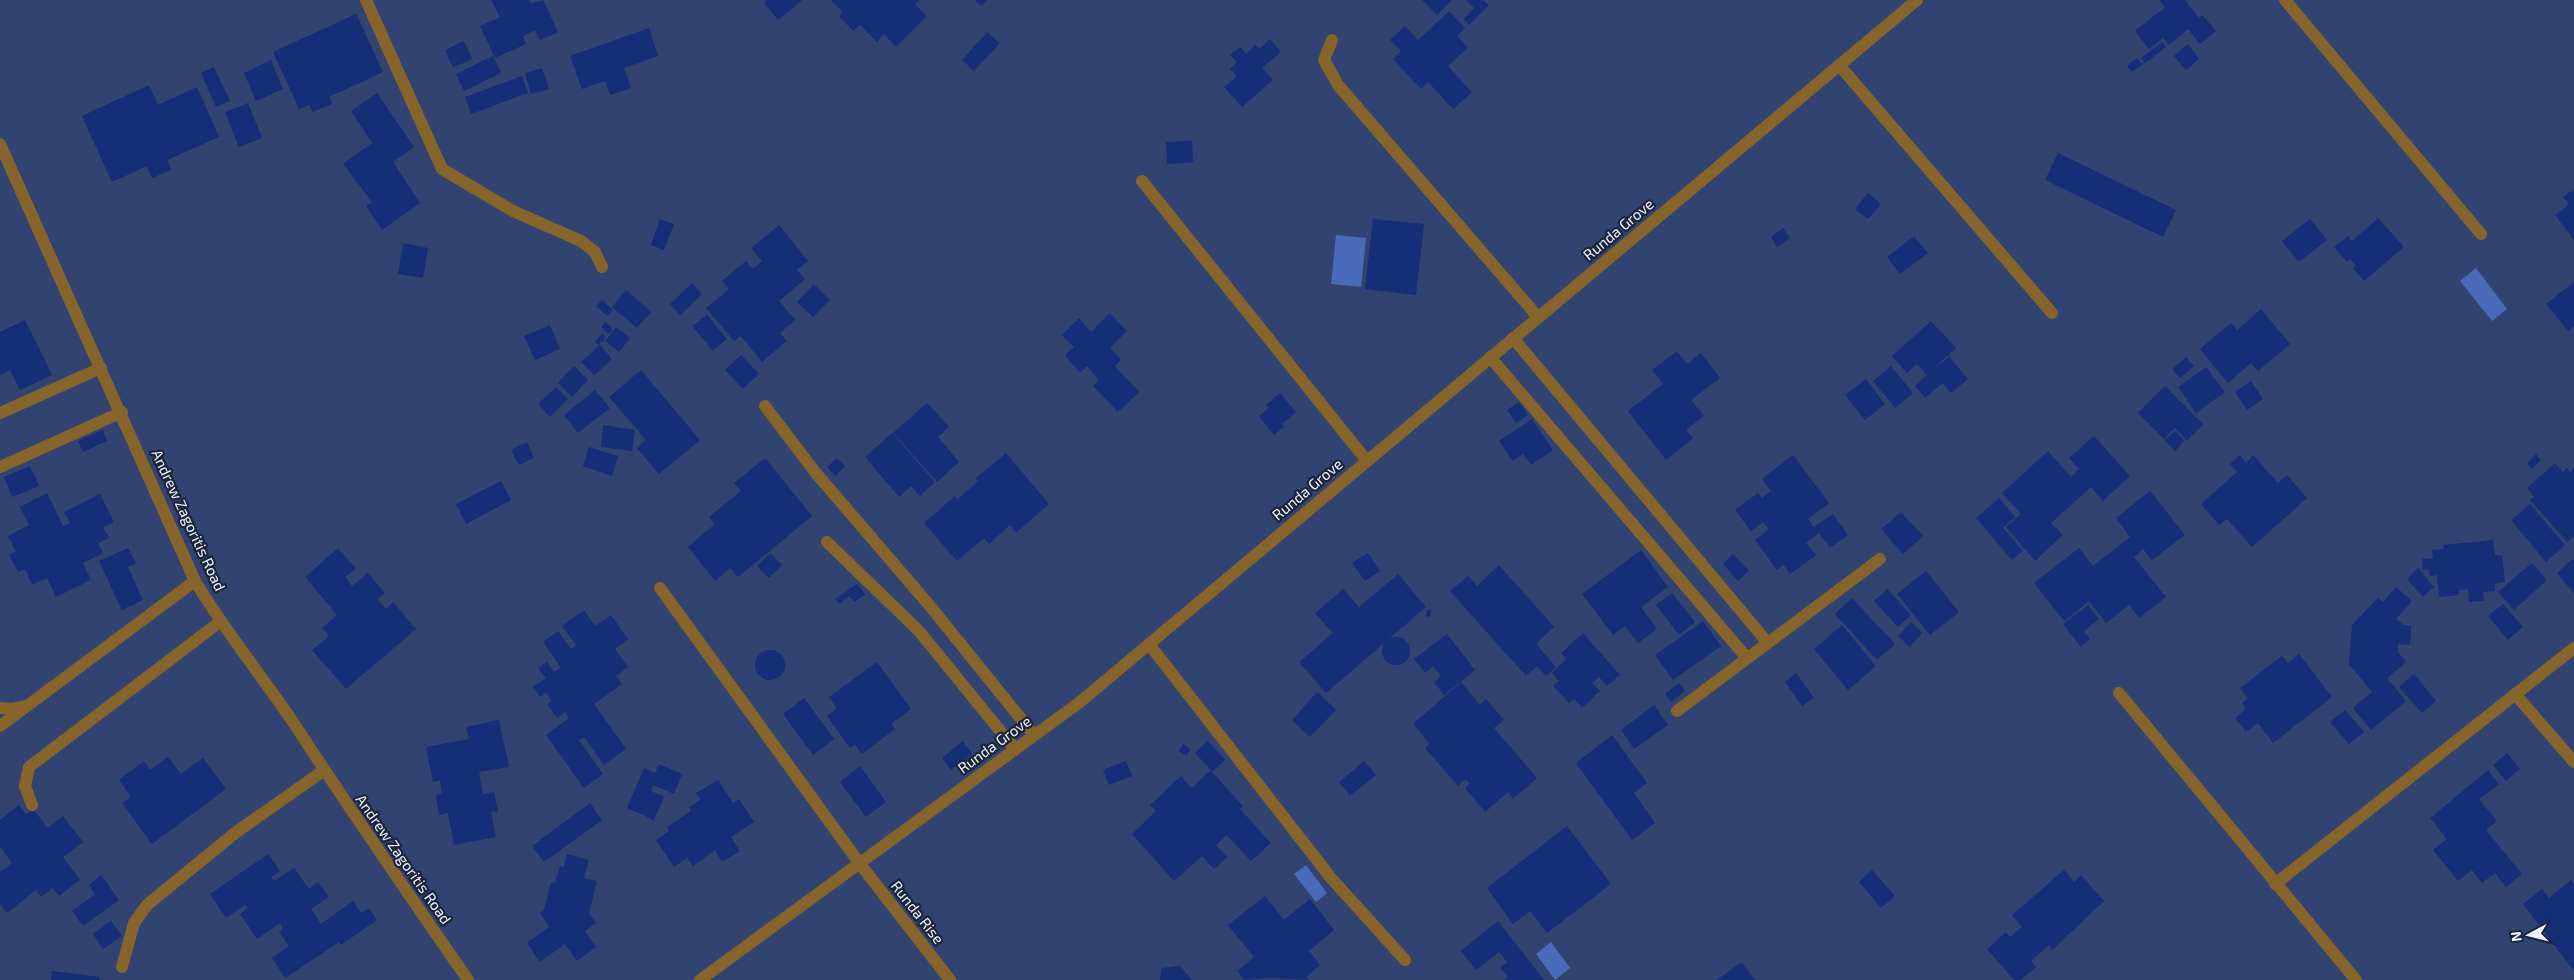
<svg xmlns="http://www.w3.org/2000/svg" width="2574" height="980" font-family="'Exo 2',sans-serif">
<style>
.green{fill:#304371}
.water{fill:#4a6bba}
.building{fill:#152e77}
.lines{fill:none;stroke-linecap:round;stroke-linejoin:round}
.minor{stroke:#86642c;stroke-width:12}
.labels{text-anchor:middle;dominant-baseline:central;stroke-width:4.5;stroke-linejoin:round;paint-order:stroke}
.street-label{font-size:15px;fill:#eff3fd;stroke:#1a243b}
</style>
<rect width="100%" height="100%" fill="#1a243b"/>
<rect class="green" x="0" y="0" width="2574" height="980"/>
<g class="water">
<polygon points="1336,235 1366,238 1361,287 1331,284"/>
<polygon points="2476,268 2507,309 2492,321 2460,281"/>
<polygon points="1306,865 1327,893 1316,902 1294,874"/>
<polygon points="1551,942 1570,968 1555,980 1536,954"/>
</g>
<g class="building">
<polygon points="491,0 529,0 531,4 543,0 558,32 540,40 535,30 523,36 526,44 495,58 480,26 500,17"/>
<polygon points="768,0 802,0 778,20 764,3"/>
<polygon points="831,0 920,0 915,4 927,16 896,47 884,34 877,42 860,25 853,31 839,16 843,12"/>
<polygon points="975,0 987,0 981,6"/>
<polygon points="1422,0 1452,0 1437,15"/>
<polygon points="1466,0 1483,0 1489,5 1469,25 1464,19 1474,8"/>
<polygon points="2159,0 2185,0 2199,18 2202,15 2216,31 2200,44 2188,29 2169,45 2163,38 2149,49 2135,31 2165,7"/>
<polygon points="1449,11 1465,28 1457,36 1468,47 1448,66 1472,92 1453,109 1428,82 1421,89 1393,59 1401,51 1390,40 1405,26 1418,40"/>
<polygon points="356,14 383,72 329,97 332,104 313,112 309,105 299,109 273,52"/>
<polygon points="649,28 658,56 624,68 631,88 610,95 605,81 582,89 570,56"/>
<polygon points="987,32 1000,43 974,71 962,60"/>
<polygon points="1270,39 1281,52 1262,68 1273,80 1242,107 1224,87 1237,76 1230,69 1237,62 1230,55 1240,47 1246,54 1256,45 1259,49"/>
<polygon points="464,41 472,59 453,68 445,50"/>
<polygon points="2162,42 2166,47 2145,63 2141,58"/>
<polygon points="2188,44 2199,59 2186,70 2174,56"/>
<polygon points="493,56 501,73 464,91 456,74"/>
<polygon points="2137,58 2143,64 2132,72 2127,66"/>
<polygon points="271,60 283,89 256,101 244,73"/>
<polygon points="214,67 230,101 216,107 201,73"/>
<polygon points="542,68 549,89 531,94 525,73"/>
<polygon points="522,76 528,93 471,114 465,97"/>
<polygon points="149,85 158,105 197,87 219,137 167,160 171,170 152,178 147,166 112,182 82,116"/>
<polygon points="377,93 414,147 393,162 420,203 382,230 366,206 372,202 343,164 372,143 351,111"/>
<polygon points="248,103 262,138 239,147 225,112"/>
<polygon points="1192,141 1193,162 1167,164 1166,142"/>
<polygon points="2058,153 2176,210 2163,237 2045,180"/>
<polygon points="2574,189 2574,240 2555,215 2569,204 2563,197"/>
<polygon points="1868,193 1881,204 1868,219 1855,209"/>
<polygon points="2378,218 2404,247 2364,281 2353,268 2356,266 2350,259 2347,262 2334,247 2348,236 2352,241"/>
<polygon points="660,219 674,224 664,250 651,245"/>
<polygon points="1373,219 1424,224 1416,295 1365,289"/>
<polygon points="2310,219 2327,240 2299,262 2282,241"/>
<polygon points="779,225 808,261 797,270 805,279 779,301 795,320 780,333 787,341 762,362 741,336 734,341 706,308 729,289 722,281 746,261 753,269 762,261 751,248"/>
<polygon points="1783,228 1790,238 1777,247 1771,237"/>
<polygon points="1914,236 1928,253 1900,274 1887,257"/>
<polygon points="403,243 428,248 423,278 398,274"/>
<polygon points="2574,282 2574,326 2568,331 2546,304"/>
<polygon points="692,283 702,294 680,315 670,304"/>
<polygon points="814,284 830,300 813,317 797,302"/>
<polygon points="626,290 651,312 637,328 612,307"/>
<polygon points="602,300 613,310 607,316 596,306"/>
<polygon points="2261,309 2290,344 2258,371 2251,363 2228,383 2200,349 2231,323 2237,330"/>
<polygon points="1110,313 1127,331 1110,348 1121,360 1115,366 1139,392 1118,412 1093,386 1099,380 1087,366 1080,373 1065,355 1074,347 1062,335 1079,318 1091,332"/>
<polygon points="707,315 727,339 713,351 692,326"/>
<polygon points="25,320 52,375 20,390 10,370 0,375 0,332"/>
<polygon points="1931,321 1956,348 1933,369 1949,357 1968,379 1951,393 1943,383 1925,398 1915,386 1927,375 1917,364 1907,373 1892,356"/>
<polygon points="606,322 613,330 609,334 601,327"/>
<polygon points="550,325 560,349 535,360 524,336"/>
<polygon points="616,327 630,338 619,352 605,341"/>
<polygon points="602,333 606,337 599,345 595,342"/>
<polygon points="600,345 612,359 594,375 581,362"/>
<polygon points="1677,351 1687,364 1701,353 1720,378 1691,400 1704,416 1686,430 1693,438 1666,460 1628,411 1663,384 1652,370"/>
<polygon points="741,355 759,374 743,389 725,370"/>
<polygon points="2186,357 2194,366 2180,378 2172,369"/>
<polygon points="574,366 588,380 572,397 558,383"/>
<polygon points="1891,366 1913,393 1895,408 1873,381"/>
<polygon points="2206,367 2225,392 2196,413 2178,387"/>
<polygon points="641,370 700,440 659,474 637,448 646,440 609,397"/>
<polygon points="1866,379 1885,404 1865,420 1845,395"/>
<polygon points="2251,381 2263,399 2247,410 2235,392"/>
<polygon points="2165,386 2203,424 2187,441 2175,428 2164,439 2138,413"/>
<polygon points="556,387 568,399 550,417 538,404"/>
<polygon points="595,390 610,408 578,433 564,415"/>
<polygon points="1280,393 1296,412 1282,424 1270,411 1284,427 1274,435 1259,416 1269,408 1266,405"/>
<polygon points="1519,402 1528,415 1516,423 1507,410"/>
<polygon points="927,403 949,427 938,437 959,462 937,482 893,433"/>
<polygon points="1532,419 1553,450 1531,465 1523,454 1513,461 1499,441"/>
<polygon points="603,425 635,430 632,451 601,447"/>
<polygon points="103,430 107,441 83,452 78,441"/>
<polygon points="2175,431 2184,441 2175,451 2165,440"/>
<polygon points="892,433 935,482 920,496 911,486 899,497 865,457"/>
<polygon points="2094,436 2130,476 2103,501 2091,487 2051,523 2063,535 2035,561 2006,527 2021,514 2002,493 2048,451 2071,477 2079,469 2069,458"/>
<polygon points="527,442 534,458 519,465 511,450"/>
<polygon points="589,447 618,456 612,476 583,466"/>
<polygon points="1006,453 1049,504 1016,533 1010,525 989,544 984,538 957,561 924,523 955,496 957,500 978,481 976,478"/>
<polygon points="2536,454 2541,460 2532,469 2527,463"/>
<polygon points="1793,455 1829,503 1808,519 1814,527 1833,514 1848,535 1830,548 1819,533 1806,543 1816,555 1790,574 1784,565 1777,570 1755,540 1769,529 1763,522 1751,531 1735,510 1758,493 1762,498 1771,491 1762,479"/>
<polygon points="2240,455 2246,463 2253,455 2278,483 2287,475 2307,498 2252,547 2227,519 2219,525 2201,504 2237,472 2230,464"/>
<polygon points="765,458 812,516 738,577 730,568 715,581 688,547 715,524 709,517 741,491 734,483"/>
<polygon points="837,458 845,466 835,476 827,467"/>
<polygon points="2555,463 2563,472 2567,468 2570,472 2574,468 2574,536 2567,542 2530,500 2534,497 2527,488"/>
<polygon points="30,466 39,486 12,497 4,477"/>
<polygon points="501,481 511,500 466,524 456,504"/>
<polygon points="2150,491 2185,535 2152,560 2143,549 2134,557 2166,597 2139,618 2129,605 2106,623 2089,601 2064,621 2034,583 2079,548 2093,566 2130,537 2116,518"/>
<polygon points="47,493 63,526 70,523 64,512 100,494 114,522 103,527 109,538 98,543 103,553 83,563 91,580 56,597 47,578 32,585 25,569 18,572 9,555 16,552 8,536 29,525 20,507"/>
<polygon points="1999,498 2015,517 2003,528 2023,551 2012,560 1976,518"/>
<polygon points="2530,504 2565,545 2546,562 2511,520"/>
<polygon points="1901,512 1923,536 1903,554 1881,529"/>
<polygon points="2493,540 2495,555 2502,555 2505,582 2495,584 2495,591 2483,592 2484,601 2469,602 2468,589 2459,590 2459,595 2439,597 2437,575 2430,576 2429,569 2423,570 2422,559 2433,558 2432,550 2444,549 2443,545"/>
<polygon points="128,548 136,563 128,567 143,600 122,610 99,561"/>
<polygon points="338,548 356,569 345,577 352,586 368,573 385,593 377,599 386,609 393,602 416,629 346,689 312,650 329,636 322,628 337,615 305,577"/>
<polygon points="1641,550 1668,587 1641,607 1657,629 1638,643 1625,626 1613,635 1582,594"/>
<polygon points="770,553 782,565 769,578 757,566"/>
<polygon points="1368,553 1380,571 1365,581 1352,563"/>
<polygon points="1733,554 1749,571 1738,581 1723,564"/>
<polygon points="2572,559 2574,561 2574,593 2557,573"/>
<polygon points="2532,563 2547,580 2514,610 2498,592"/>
<polygon points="1499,565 1554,627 1536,644 1556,667 1546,676 1537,666 1526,676 1450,591 1468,576 1477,586"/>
<polygon points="2418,568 2434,587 2423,597 2407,579"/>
<polygon points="1926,571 1959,612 1930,635 1897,594"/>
<polygon points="1398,574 1426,607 1326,693 1299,662 1333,633 1315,613 1343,589 1359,607"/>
<polygon points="857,584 865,594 855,602 849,596 839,604 835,599"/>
<polygon points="2396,587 2412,601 2396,619 2404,625 2411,626 2410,645 2398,644 2398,652 2406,662 2387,678 2406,701 2371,730 2353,708 2372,692 2349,664 2352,625 2378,598 2383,602"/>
<polygon points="1887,589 1911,615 1898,627 1874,601"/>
<polygon points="1672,593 1695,622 1679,635 1656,605"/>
<polygon points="1852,598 1895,644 1877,660 1835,614"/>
<polygon points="2503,604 2523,627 2508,640 2488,616"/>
<polygon points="2088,605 2099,619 2084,631 2090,639 2081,647 2063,624"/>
<polygon points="1427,609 1431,610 1430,617 1426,616"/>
<polygon points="584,610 595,626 611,615 628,639 615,649 628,667 616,676 622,684 594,704 626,749 604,765 584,737 579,740 603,774 584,788 546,735 569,718 565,712 557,718 547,704 552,701 546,693 540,697 533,687 546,678 538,668 547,662 554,672 561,668 543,642 558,631 571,649 576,645 562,626"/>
<polygon points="1703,621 1721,646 1673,680 1655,655"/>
<polygon points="1911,622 1922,633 1910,647 1898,636"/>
<polygon points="1842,625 1876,666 1848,690 1814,649"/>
<polygon points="1583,633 1620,675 1607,686 1599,677 1592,683 1600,691 1582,708 1574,699 1569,703 1553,686 1559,681 1552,673 1566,659 1561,653"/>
<polygon points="1447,634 1475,670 1444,695 1434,682 1441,676 1433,666 1425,673 1414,659"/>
<circle cx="1396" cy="651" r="14"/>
<circle cx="770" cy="665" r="15"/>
<polygon points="2299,654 2332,697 2273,743 2258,723 2246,732 2235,718 2246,709 2242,703 2248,698 2240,688 2282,656 2288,663"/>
<polygon points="877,662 911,709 891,724 895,729 862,754 855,745 850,748 827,716 837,708 829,697"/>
<polygon points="1796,673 1814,698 1802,706 1785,682"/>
<polygon points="2414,674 2436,701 2422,713 2399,687"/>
<polygon points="1461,682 1480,705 1486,699 1504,720 1494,728 1537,778 1513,799 1508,792 1485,812 1465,788 1470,784 1466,779 1458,786 1425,748 1430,744 1413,724"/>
<polygon points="1679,683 1685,691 1671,702 1665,694"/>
<polygon points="1317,692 1336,710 1310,737 1292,720"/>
<polygon points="804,698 834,739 813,755 783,714"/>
<polygon points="1654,705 1668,725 1634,749 1621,730"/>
<polygon points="2345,710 2364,732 2349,744 2330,722"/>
<polygon points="499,720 509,767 479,772 483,794 494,792 498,811 491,812 496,837 454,845 448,813 439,815 436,795 442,793 440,780 433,782 426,747 469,739 466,727"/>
<polygon points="1612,735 1647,783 1634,793 1655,823 1632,840 1576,763"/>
<polygon points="963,741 972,754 951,770 942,758"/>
<polygon points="1208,741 1225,760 1212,772 1243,806 1240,809 1271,843 1251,861 1227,835 1216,845 1227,857 1214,869 1202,856 1174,881 1132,834 1156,811 1150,805 1181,776 1192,788 1211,770 1195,753"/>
<polygon points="1183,744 1191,749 1186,756 1179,751"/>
<polygon points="2507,753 2520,769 2506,781 2493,765"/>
<polygon points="168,757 181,774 203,758 226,789 152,844 122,803 131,797 119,780 144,761 150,770"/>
<polygon points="1126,761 1132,776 1109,785 1103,770"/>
<polygon points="1364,761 1376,775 1350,796 1339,782"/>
<polygon points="659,764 682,774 674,794 653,785 651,791 664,797 654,820 627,808 644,768 655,773"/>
<polygon points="860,766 886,802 866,817 840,782"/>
<polygon points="2488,770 2499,784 2479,799 2497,821 2486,830 2522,874 2506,887 2495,873 2482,883 2472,870 2458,881 2433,850 2447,839 2430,818"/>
<polygon points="718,780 733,803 739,799 754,822 731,837 740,851 722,862 715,850 693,866 687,858 674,867 656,840 669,831 667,827 691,811 689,807 700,800 696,793"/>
<polygon points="590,803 602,820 544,862 532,846"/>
<polygon points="19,805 26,814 33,809 48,828 63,816 83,842 63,857 80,880 59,896 53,888 41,897 36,890 7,913 0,904 0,872 12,863 0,847 0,820"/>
<polygon points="1567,826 1611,884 1547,933 1530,911 1513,924 1487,888"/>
<polygon points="268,854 280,871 271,877 274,881 294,868 309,889 318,882 329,897 311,909 321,924 353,901 361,913 369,908 377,920 341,945 339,942 285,978 272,958 289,946 279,932 283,929 280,923 257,939 240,914 248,908 245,905 226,918 210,894"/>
<polygon points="567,854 589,860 584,878 597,881 589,913 596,923 585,931 596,947 577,961 565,944 540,962 527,943 549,927 540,913 544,910 551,882 555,883 560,866 564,867"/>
<polygon points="1872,870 1895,896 1881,908 1859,882"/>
<polygon points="2064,870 2074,882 2081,875 2104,901 2052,950 2049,945 2031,961 2036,967 2021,980 2014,980 1987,949 2006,932 2010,937 2022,927 2012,915"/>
<polygon points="101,875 119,900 83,926 72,911 95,894 89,885"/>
<polygon points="2571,880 2574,884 2574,971 2523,904 2542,889 2549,898"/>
<polygon points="1265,896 1284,920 1310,899 1334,930 1309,951 1320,965 1306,977 1309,980 1271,978 1244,980 1237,971 1254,957 1228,925"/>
<polygon points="111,921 122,936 103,949 93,934"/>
<polygon points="1498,921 1544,980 1504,980 1508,977 1500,968 1507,962 1499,952 1476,970 1461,951"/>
<polygon points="1741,962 1755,980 1717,980"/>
<polygon points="1180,966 1192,980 1160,980 1162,968"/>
<polygon points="52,971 100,977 99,980 51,980"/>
</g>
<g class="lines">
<g class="minor">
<polyline points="366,0 442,169 513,211 581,241 595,252 602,267"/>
<polyline points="2285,0 2481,234"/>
<polyline points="1332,40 1324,60 1338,85 1538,317"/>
<polyline points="1839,65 2052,313"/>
<path d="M0 144 195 581C225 631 262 676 295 725 351 811 409 895 468 980"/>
<polyline points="1142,181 1367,461"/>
<polyline points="1513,338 1767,642"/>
<polyline points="1490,357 1747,658"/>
<polyline points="765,406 815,472 930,606 1034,735"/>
<polyline points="0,413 101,368"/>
<polyline points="0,467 122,412"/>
<polyline points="827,542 919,631 1015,749"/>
<polyline points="660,588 860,864 950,980"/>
<polyline points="1149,644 1331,878 1405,960"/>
<polyline points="2119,693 2356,980"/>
<polyline points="2515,694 2574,762"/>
<polyline points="0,708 12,709 27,706 195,581"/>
<polyline points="1677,711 1880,559"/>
<polyline points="0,726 23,709"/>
<polyline points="32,805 25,786 29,767 221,621"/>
<polyline points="2275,884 2574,648"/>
<polyline points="122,967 134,923 147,905 235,833 323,771"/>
<polyline points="700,980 1080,702 1917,0"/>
</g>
</g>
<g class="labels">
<g class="street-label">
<text transform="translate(1618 229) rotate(-40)">Runda Grove</text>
<text transform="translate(1307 489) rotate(-40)">Runda Grove</text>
<text transform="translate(189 520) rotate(65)">Andrew Zagoritis Road</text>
<text transform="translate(994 744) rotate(-36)">Runda Grove</text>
<text transform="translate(404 859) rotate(55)">Andrew Zagoritis Road</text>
<text transform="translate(918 912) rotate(52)">Runda Rise</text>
</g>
</g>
<g transform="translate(2529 935) rotate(263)" stroke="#1a243b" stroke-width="4" paint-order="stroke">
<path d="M0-4L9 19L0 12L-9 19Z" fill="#eff3fd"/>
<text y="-8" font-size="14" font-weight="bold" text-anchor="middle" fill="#eff3fd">N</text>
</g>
</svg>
